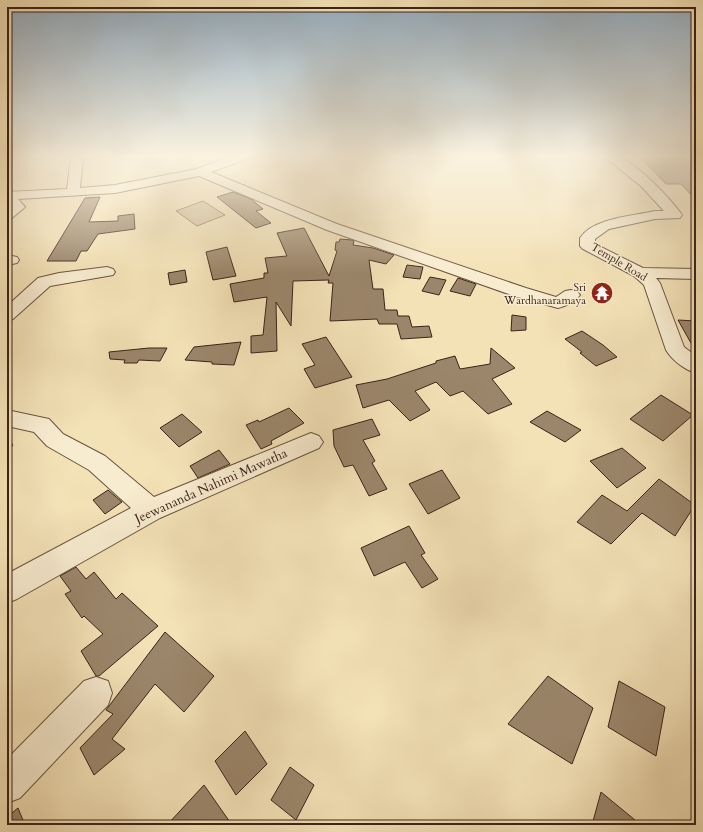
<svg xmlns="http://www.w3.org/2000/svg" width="703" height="832" font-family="Cardo,serif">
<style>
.green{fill:#d5c29c;stroke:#88725a}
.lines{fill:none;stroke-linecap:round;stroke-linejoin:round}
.stream{stroke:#846f57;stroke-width:4.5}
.building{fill:#9b866b;stroke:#3b2319}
.minor-casing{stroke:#695340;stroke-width:2}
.minor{fill:#f8ecd0;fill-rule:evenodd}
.labels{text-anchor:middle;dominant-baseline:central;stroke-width:3;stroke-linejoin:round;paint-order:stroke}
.far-street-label{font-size:11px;fill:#3b2319;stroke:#f8ecd0}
.far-poi-label{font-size:11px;fill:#3b2319;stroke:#f8ecd0;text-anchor:end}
.street-label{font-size:13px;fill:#3b2319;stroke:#f8ecd0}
</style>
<rect width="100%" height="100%" fill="#f4e2b7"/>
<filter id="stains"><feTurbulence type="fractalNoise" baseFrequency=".005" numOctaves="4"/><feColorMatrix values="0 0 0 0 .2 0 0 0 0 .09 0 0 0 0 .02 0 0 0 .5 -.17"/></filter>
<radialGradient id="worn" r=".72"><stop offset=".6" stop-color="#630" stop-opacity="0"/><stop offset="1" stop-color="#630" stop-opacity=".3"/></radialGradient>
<polygon class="green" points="203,201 225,215 197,226 176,211"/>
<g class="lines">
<polyline class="stream" points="7,443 11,445"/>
</g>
<g class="building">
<polygon points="641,158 696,159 696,200 681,184 666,184"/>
<polygon points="233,192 251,199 263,209 256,211 271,223 256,228 217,197"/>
<polygon points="100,197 89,222 118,221 118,216 134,214 135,229 98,234 87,251 81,251 76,261 47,261 85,198"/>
<polygon points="304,228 329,276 337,251 335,250 336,242 339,242 340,239 352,240 354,241 353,245 373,248 394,255 386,264 369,260 373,289 383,289 385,310 397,310 398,316 409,316 412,327 429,326 432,337 401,339 397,324 379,324 377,319 330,321 333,283 328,283 329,280 293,281 291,326 276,302 277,351 251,353 251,336 263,335 267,297 234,302 230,284 264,278 264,273 268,273 265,258 287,256 277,233"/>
<polygon points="227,247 236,276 213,280 206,252"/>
<polygon points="407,265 423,267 420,279 403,277"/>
<polygon points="185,270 187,282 170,285 168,273"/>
<polygon points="430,277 446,280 439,295 422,291"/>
<polygon points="458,278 476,284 470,296 450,291"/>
<polygon points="512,315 526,317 526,330 511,331"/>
<polygon points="678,320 696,321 696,352"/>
<polygon points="582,331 603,345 617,357 596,366 580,353 582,352 565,339"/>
<polygon points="326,337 352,377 315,388 304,369 315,365 302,344"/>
<polygon points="241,342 234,365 212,364 212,362 185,360 194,347"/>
<polygon points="149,348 167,348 160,361 139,360 137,363 124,363 125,360 110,359 109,352"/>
<polygon points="491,348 515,368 492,379 512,404 488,414 463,391 450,396 436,382 415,391 430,410 410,421 389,400 363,408 356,385 387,379 436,363 436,361 455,356 460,369 490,364"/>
<polygon points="661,395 693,415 663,441 630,419"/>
<polygon points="289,408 304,423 271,441 272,444 261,449 246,425 258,420 259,422"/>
<polygon points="547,411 581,430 565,442 530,422"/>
<polygon points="182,414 202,432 179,447 160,428"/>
<polygon points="372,419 380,435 363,440 375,461 372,463 387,489 369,496 353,465 344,467 334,446 333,430"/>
<polygon points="622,448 646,468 617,488 590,461"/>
<polygon points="219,450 230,464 198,478 190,466"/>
<polygon points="442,470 460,498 428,514 409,484"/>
<polygon points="659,479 695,505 675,536 642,513 611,544 577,522 602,495 627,511"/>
<polygon points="108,490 122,502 105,514 93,500"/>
<polygon points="409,526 425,553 421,555 438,579 422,588 405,562 374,576 361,548"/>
<polygon points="76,567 86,579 94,572 116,599 122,593 158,626 99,676 96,676 81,651 103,634 84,616 82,618 65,594 71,591 60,576"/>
<polygon points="165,632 214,676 184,712 155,684 112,739 125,749 94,775 80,748 113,714 106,710"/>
<polygon points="548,676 593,708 572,764 508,724"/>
<polygon points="619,681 665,707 656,756 608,727"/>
<polygon points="245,731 267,764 236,795 215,761"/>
<polygon points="290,767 314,785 296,820 271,800"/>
<polygon points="204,785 232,825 167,825"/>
<polygon points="601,792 641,825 592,825"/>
<polygon points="18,808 25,825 7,825 7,817"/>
</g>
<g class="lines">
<g class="minor-casing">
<g id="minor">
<path d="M71 157H83L80 188 115 185 197 169 228 157H246L244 160 211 172 337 224 526 288 556 297 565 291 571 290 577 291 580 295C575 302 566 306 558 308L514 296 327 230 199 176 115 193 18 199 25 207 12 218 7 219V208L10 206 7 204V192L67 189Z"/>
<path d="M605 157C610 157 616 156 621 158 639 166 671 199 682 215L680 218 655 219 609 229 595 239V244L643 268 696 269V279L656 278 660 283 684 347 696 356V373C685 370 672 360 666 350L644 285 634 276 583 249 580 246V238C593 218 633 216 655 211H664L641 186Z"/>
<polygon points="7,255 17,257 19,260 17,263 7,265"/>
<polygon points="107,267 113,269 115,272 113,275 50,286 13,319 7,321 7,306 38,278 59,273"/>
<polygon points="7,410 49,419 63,434 105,456 154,497 311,433 319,436 323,442 319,448 160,518 17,599 7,603 7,574 131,508 89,470 47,446 34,432 7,426"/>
<polygon points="96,677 108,681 112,693 108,705 20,798 7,803 7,759 84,681"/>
</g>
</g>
<use href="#minor" class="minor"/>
</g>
<linearGradient id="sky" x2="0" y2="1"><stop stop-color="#93acbf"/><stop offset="0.57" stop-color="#faf2df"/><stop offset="1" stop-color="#faf2df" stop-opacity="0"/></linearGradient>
<rect width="703" height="274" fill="url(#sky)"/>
<defs>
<g id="temple-disc" transform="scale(1.15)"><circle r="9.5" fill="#8f2418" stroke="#f8ecd0"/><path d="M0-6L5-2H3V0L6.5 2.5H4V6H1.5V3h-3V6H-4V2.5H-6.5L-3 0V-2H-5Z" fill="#fff"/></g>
</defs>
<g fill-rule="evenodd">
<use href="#temple-disc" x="602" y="293"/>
</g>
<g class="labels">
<g class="far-street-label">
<text transform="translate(619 262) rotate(31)">Temple Road</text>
</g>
<g class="far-poi-label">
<text x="586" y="287">Sri<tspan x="586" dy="13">Wardhanaramaya</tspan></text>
</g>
<g class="street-label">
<text transform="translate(211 486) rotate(-24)">Jeewananda Nahimi Mawatha</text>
</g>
</g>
<rect width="703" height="832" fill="none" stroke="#f4e2b7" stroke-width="24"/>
<rect x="8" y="8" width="687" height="816" fill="none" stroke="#3b2319" stroke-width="2"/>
<rect x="12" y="12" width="679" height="808" fill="none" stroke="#3b2319"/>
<rect width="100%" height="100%" filter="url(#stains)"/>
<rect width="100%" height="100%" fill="url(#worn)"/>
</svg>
